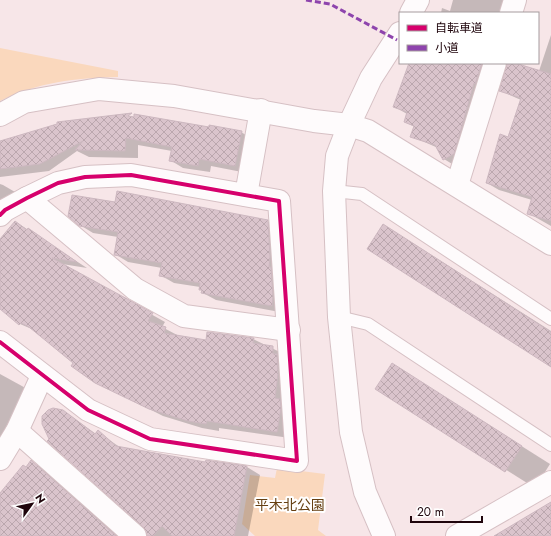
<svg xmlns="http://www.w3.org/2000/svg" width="551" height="536" font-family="Jost,'Noto Sans JP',sans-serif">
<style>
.green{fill:#fad8bd}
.shadow{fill:#0003}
.building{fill:url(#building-cross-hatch);stroke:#cdb8c0}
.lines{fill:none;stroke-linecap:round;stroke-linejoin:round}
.service-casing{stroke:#d6c0c4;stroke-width:14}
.minor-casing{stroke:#d6c0c4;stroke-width:24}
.tertiary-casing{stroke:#d6c0c4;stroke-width:24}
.service{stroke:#fefbfc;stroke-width:12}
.minor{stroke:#fefbfc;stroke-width:22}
.tertiary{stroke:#fefbfc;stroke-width:22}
.quiet{stroke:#8e44ad;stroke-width:3;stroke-dasharray:6 3;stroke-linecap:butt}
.cycleway-casing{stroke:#fff;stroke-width:6}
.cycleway{stroke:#d6006c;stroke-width:4}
.labels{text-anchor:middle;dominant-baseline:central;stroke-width:4;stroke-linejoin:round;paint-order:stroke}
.park-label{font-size:14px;fill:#664012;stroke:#fff}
</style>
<defs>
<pattern id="building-cross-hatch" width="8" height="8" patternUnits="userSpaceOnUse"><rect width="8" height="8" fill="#dac4cc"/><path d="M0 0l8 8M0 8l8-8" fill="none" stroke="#bba7ae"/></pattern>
</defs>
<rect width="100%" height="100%" fill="#f7e6e8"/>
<g class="green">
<path d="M0 48 118 71V77C75 78 39 82 0 101Z"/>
<polygon points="277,468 325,474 318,530 326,536 255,536 242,524 250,475 275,478"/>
</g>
<g class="shadow">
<polygon points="453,0 514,0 510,13 441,13 442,8 450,11"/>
<polygon points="551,35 551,226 528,213 532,200 499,190 487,183 509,138 521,100 501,91 508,63 539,71"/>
<polygon points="413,63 498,63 457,167 444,159 438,148 411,136 415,127 405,122 407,114 395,107"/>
<polygon points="94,117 134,118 241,132 254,140 247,173 211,166 210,172 183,168 170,160 172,151 138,145 138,158 89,157 77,151 49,171 0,177 0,147 94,119"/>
<polygon points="0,184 3,185 15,192 0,200"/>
<polygon points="116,203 267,221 281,229 285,313 216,300 203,293 200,287 174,283 160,275 162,268 128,262 115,254 118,237 93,233 80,225"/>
<polygon points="16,222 87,268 62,264 165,322 162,327 179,336 206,342 253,339 286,355 290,438 219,428 219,431 202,428 163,416 96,382 34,330 20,324 0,304 0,241"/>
<polygon points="384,225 551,331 551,366"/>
<polygon points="392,364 550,464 535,488 377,389"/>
<polygon points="0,374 31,391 0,456"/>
<polygon points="63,411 96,434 98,432 121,448 206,463 206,461 247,467 260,475 248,536 148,536 148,532"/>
<polygon points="31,462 44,469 119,536 0,536 0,494"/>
</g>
<g class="building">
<polygon points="409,63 482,63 475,84 474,83 454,154 443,160 435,145 410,137 414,126 404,122 407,112 393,107"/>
<polygon points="507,63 515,63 551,74 551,221 527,214 532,197 486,183 500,134 508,137 521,98 499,91"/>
<polygon points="132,113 128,116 134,117 134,114 209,127 209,125 242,131 235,166 199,159 198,166 169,161 172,147 126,138 125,151 75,150 83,141 40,164 0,169 0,141 57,124 57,122"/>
<polygon points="117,191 268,220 270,257 269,267 271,267 273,297 272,306 201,293 202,290 199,290 200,283 159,276 162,263 114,255 118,232 79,226 68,216 72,195 115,202"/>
<polygon points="15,221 27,230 28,228 77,262 52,258 153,313 148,321 166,327 164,333 206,340 207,332 254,338 253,343 273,346 273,354 277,354 278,374 275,398 280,399 281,408 277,432 207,421 206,424 188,421 149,409 95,383 71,366 73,363 29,327 21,323 19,325 0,309 0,239"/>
<polygon points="383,224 551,332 551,367 367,249"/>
<polygon points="392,363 522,446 505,472 375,389"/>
<polygon points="53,408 63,410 95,434 98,430 116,446 205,462 206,460 247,466 234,536 172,536 162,526 153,536 147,536 143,527 47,441 49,439 42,424 42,416 48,410"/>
<polygon points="31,460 116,536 0,536 0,493 23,465 26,467"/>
<polygon points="551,502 551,536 494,536"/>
</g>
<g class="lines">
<g class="service-casing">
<g id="service">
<polyline points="334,191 362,194 551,319"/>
<polyline points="339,317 368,324 551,445"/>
</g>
</g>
<g class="minor-casing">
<g id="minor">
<polyline points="411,13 418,0"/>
<polyline points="511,13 515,0"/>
<polyline points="0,115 24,102 99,89 174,96 314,121 349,125 368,131 551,244"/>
<polyline points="349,125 371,78 400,33"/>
<polyline points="457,185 495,63"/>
<polyline points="246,195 261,110"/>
<polyline points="27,198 135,289 184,316 289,330"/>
<polyline points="0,215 5,210 27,198 58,183 85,177 131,175 279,201 297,461 150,439 88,410 0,342"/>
<polyline points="17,431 135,536"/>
<polyline points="0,459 17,431 42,376"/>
<polyline points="457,536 551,482"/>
</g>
</g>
<g class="tertiary-casing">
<polyline id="tertiary" points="349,125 337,156 334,191 339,317 351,432 365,492 384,536"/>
</g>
<use href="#service" class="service"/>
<use href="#minor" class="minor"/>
<use href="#tertiary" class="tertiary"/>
<polyline class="quiet" points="306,0 330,4 397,40"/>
<g class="cycleway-casing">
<polyline id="cycleway" points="0,215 5,210 27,198 58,183 85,177 131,175 279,201 297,461 150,439 88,410 0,342"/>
</g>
<use href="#cycleway" class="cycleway"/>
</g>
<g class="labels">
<g class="park-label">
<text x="290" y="505">平木北公園</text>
</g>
</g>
<rect x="399" y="12" width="140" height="52" fill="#ffffff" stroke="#a59b9e"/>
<rect x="407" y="25" width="20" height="6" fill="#d6006c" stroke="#a59b9e"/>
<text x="435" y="32" font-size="12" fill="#1f050c">自転車道</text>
<rect x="407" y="45" width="20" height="6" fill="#8e44ad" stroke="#a59b9e"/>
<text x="435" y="52" font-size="12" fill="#1f050c">小道</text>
<g transform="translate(32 504) rotate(57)" stroke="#ffffff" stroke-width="3" paint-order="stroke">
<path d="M0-3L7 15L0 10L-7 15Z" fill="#1f050c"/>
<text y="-6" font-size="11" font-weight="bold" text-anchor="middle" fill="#1f050c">N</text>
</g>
<path d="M411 516v6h71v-6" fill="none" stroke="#1f050c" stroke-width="2"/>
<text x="417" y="516" font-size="12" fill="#1f050c" stroke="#ffffff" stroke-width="3" paint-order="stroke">20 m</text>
</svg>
